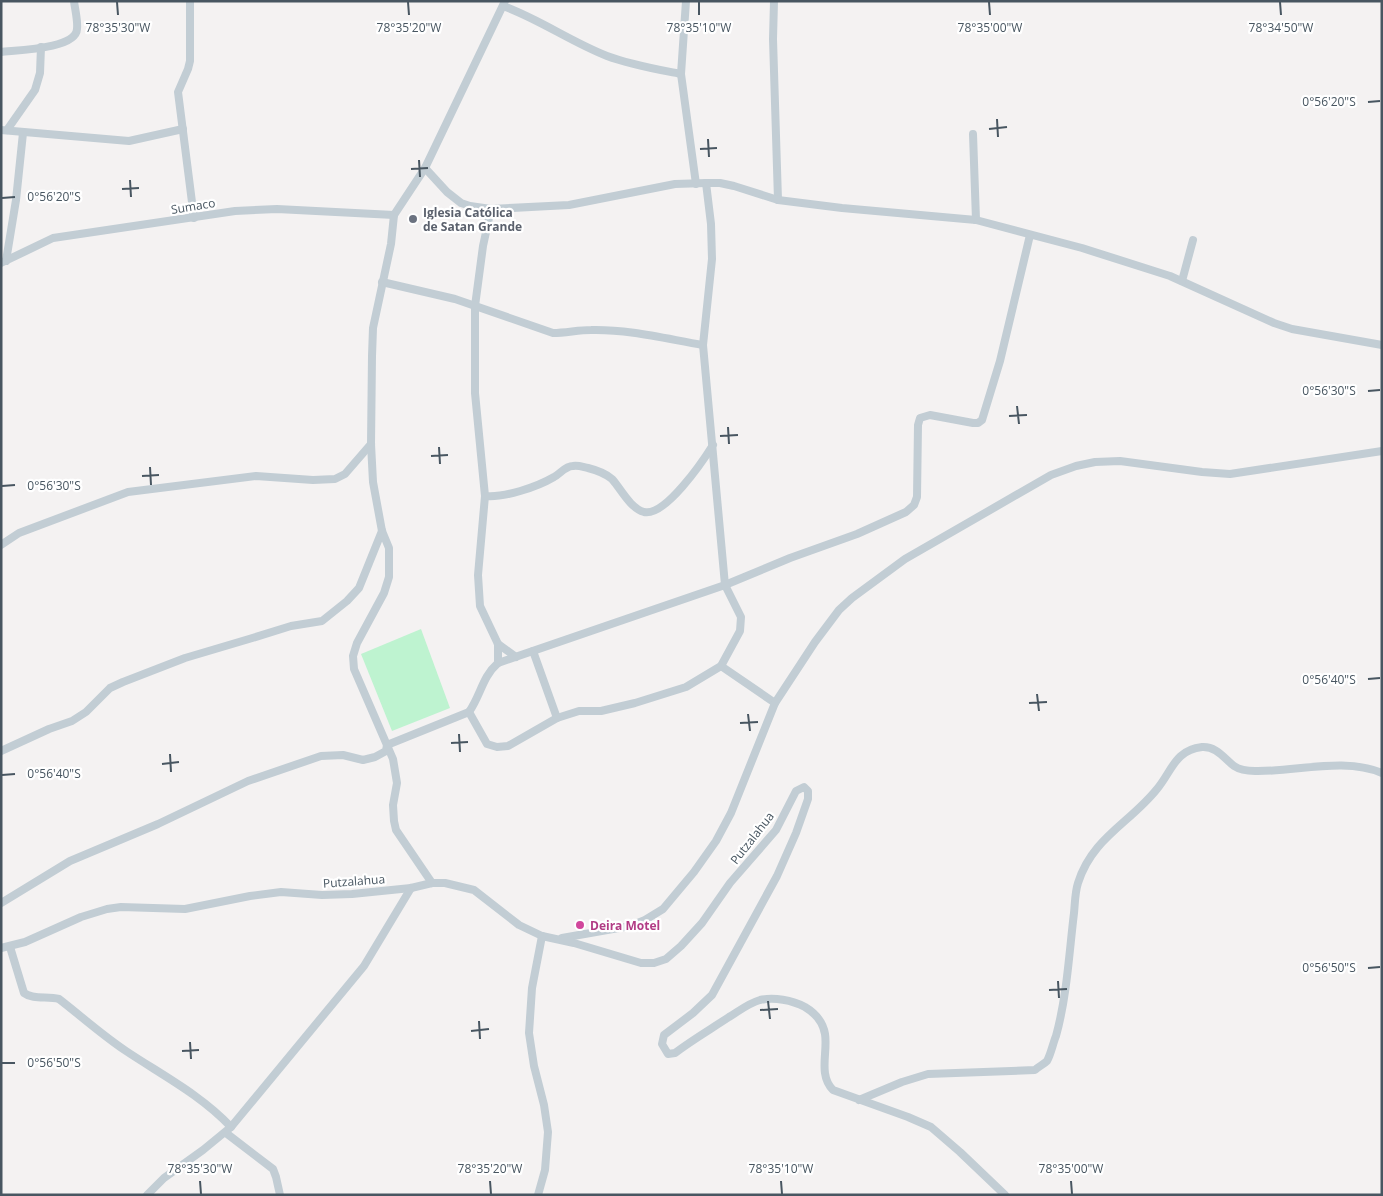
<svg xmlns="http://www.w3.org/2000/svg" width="1383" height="1196" font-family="'Open Sans',sans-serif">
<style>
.green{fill:#bef3d0}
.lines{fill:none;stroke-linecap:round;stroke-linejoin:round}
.minor{stroke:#c2cdd4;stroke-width:8}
.ticks{fill:none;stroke:#485661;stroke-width:2}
.worship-dot{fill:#6b7280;stroke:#fff;stroke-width:2}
.hotel-dot{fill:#d1479c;stroke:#fff;stroke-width:2}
.labels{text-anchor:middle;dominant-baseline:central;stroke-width:4.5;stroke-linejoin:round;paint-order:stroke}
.street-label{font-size:12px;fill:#485661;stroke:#fff}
.worship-label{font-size:12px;font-weight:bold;fill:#5b616d;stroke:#fff;text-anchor:start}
.hotel-label{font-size:12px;font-weight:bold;fill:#b23c85;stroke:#fff;text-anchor:start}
.ticks-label{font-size:12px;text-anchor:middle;fill:#485661;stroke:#fff;stroke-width:4.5;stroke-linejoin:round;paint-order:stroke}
</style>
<rect width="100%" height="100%" fill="#f4f2f2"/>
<polygon class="green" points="421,629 450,708 392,731 361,654"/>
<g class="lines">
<g class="minor">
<polyline points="190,1 190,61 188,69 178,92 194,218"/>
<polyline points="686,1 681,74 696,184"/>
<polyline points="774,1 773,39 778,200"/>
<path d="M503 6C539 19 571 42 607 56 631 65 656 69 681 74"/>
<path d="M1 52C17 50 76 49 77 29 78 20 75 10 74 1"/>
<polyline points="1,130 129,141 183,129"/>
<polyline points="7,130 35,90 40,73 41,47"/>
<polyline points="973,134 976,220"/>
<polyline points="425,168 447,192 461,203 470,206 491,209 569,205 675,184 706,183 720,183 734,186 778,200 842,208 976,220 1082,248 1170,276 1274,323 1292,329 1382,345"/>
<polyline points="491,209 483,246 475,306 475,393 485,496 478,575 480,606 498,644 498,663"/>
<polyline points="6,261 16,200 23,133"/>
<polyline points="1,263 53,238 235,211 277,209 394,215"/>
<polyline points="1182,281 1193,240"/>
<path d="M382 282 455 299 553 333C566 333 578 330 591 330 628 329 667 339 703 345"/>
<path d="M485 496C504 498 537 487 554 477 560 474 565 466 573 466 578 465 583 467 588 468 596 470 605 473 612 479 621 489 630 508 644 512 665 517 703 461 713 445"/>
<polyline points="1,545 19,533 128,492 256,476 313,480 335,479 345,474 371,444"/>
<polyline points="498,644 516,657"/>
<polyline points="533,651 557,718"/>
<polyline points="721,666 775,703"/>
<path d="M469 712C481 695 482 677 498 663L725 585 790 558 857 534 906 512 914 505 917 497 918 425 920 418 930 415 973 423H978L982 420 1000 361 1030 235"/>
<polyline points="1,751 49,729 72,721 86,712 110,688 123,682 185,658 249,639 291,626 322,621 347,601 359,588 382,531"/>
<polyline points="432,883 396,830 394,821 393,805 397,783 393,759 354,669 353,656 357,643 384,593 389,577 389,548 382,531 373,482 371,444 372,356 373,328 391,244 394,215 425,168 505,1"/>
<polyline points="1,903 70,861 158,824 248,781 321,756 343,755 363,760 375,757 386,751 387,745 469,712 487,744 497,747 508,746 557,718 579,711 601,711 635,703 686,687 721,666 740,631 741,617 725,585 703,345 712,259 711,224 706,183"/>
<polyline points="562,938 630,926 645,920 663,909 694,872 716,841 731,813 775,703 815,642 839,610 852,598 905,559 1051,475 1076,466 1095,462 1120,461 1202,472 1230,474 1382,451"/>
<path d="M10 947 24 993C33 1000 47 996 59 999 81 1016 102 1035 126 1051 162 1075 201 1095 231 1127"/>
<path d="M1 948 25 942 81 917 107 909 121 907 185 909 250 896 281 892 322 895 352 894 411 888 432 883H445L474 890 519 925 542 936 574 943 641 963H654L666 959 681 946 702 923 730 883 776 830 796 791 804 787 808 791V799L796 833 777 876 712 995 693 1013 664 1035 662 1044 668 1054 675 1053C692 1040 711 1029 729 1017 739 1011 749 1003 760 1000 774 997 792 1000 805 1007 815 1013 823 1022 825 1034 828 1052 818 1075 833 1090L908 1117 931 1127 960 1152 1005 1195"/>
<path d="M859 1100 902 1082 928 1074 1035 1070C1038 1067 1044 1064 1047 1061 1051 1054 1053 1043 1056 1036 1067 996 1069 954 1074 913 1075 903 1075 892 1078 883 1092 838 1130 823 1157 789 1172 771 1175 750 1202 747 1216 746 1224 758 1234 766 1240 770 1247 771 1255 771 1296 772 1344 757 1382 773"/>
<polyline points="226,1133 273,1169 276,1177 280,1195"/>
<polyline points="147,1195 164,1178 203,1150 231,1127 364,966 411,888"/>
<polyline points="538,1195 545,1170 548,1132 544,1105 534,1066 529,1033 532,988 542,936"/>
</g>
</g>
<path class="ticks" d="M117 2 118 15M408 2 409 15M699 2V15M989 2 990 15M1280 2 1281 15M1368 102 1380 101M997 119 998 137M989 129 1007 127M708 139 709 157M700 149 717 148M419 160 420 177M411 169 428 168M130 180 131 197M122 189 139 188M2 198 15 197M1368 391 1380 390M1017 406 1019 424M1009 416 1027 415M728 427 729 444M720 436 738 435M439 447 440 464M431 456 448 455M150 467 151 485M142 476 159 475M2 486 15 485M1368 679 1380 678M1037 694 1039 711M1029 703 1047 702M748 714 750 731M740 723 758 722M459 734 460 752M451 743 468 742M170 754 171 772M162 764 179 762M2 775 15 774M1368 968 1380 967M1058 981 1059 998M1049 990 1067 989M768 1001 770 1019M760 1010 778 1009M479 1021 480 1039M471 1031 489 1029M190 1042 191 1059M182 1051 199 1050M2 1063H15M200 1181 201 1194M490 1181 491 1194M781 1181 782 1194M1071 1181 1072 1194"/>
<circle class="worship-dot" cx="413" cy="219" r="5"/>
<circle class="hotel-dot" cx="580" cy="925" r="5"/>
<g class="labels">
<g class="street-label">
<text transform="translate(193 206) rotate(-9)">Sumaco</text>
<text transform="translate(752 838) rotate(-52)">Putzalahua</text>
<text transform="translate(354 881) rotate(-4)">Putzalahua</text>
</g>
<g class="worship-label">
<text x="423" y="212">Iglesia Católica<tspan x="423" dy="14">de Satan Grande</tspan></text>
</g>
<g class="hotel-label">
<text x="590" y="925">Deira Motel</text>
</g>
</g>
<g class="ticks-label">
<text x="118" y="32">78°35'30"W</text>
<text x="409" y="32">78°35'20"W</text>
<text x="699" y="32">78°35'10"W</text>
<text x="990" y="32">78°35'00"W</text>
<text x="1281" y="32">78°34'50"W</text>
<text x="1329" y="106">0°56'20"S</text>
<text x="54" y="201">0°56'20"S</text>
<text x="1329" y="395">0°56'30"S</text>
<text x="54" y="490">0°56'30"S</text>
<text x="1329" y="684">0°56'40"S</text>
<text x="54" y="778">0°56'40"S</text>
<text x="1329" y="972">0°56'50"S</text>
<text x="54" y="1067">0°56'50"S</text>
<text x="200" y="1173">78°35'30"W</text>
<text x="490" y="1173">78°35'20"W</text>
<text x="781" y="1173">78°35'10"W</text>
<text x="1071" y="1173">78°35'00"W</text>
</g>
<rect width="1383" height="1196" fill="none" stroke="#485661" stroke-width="5"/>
</svg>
